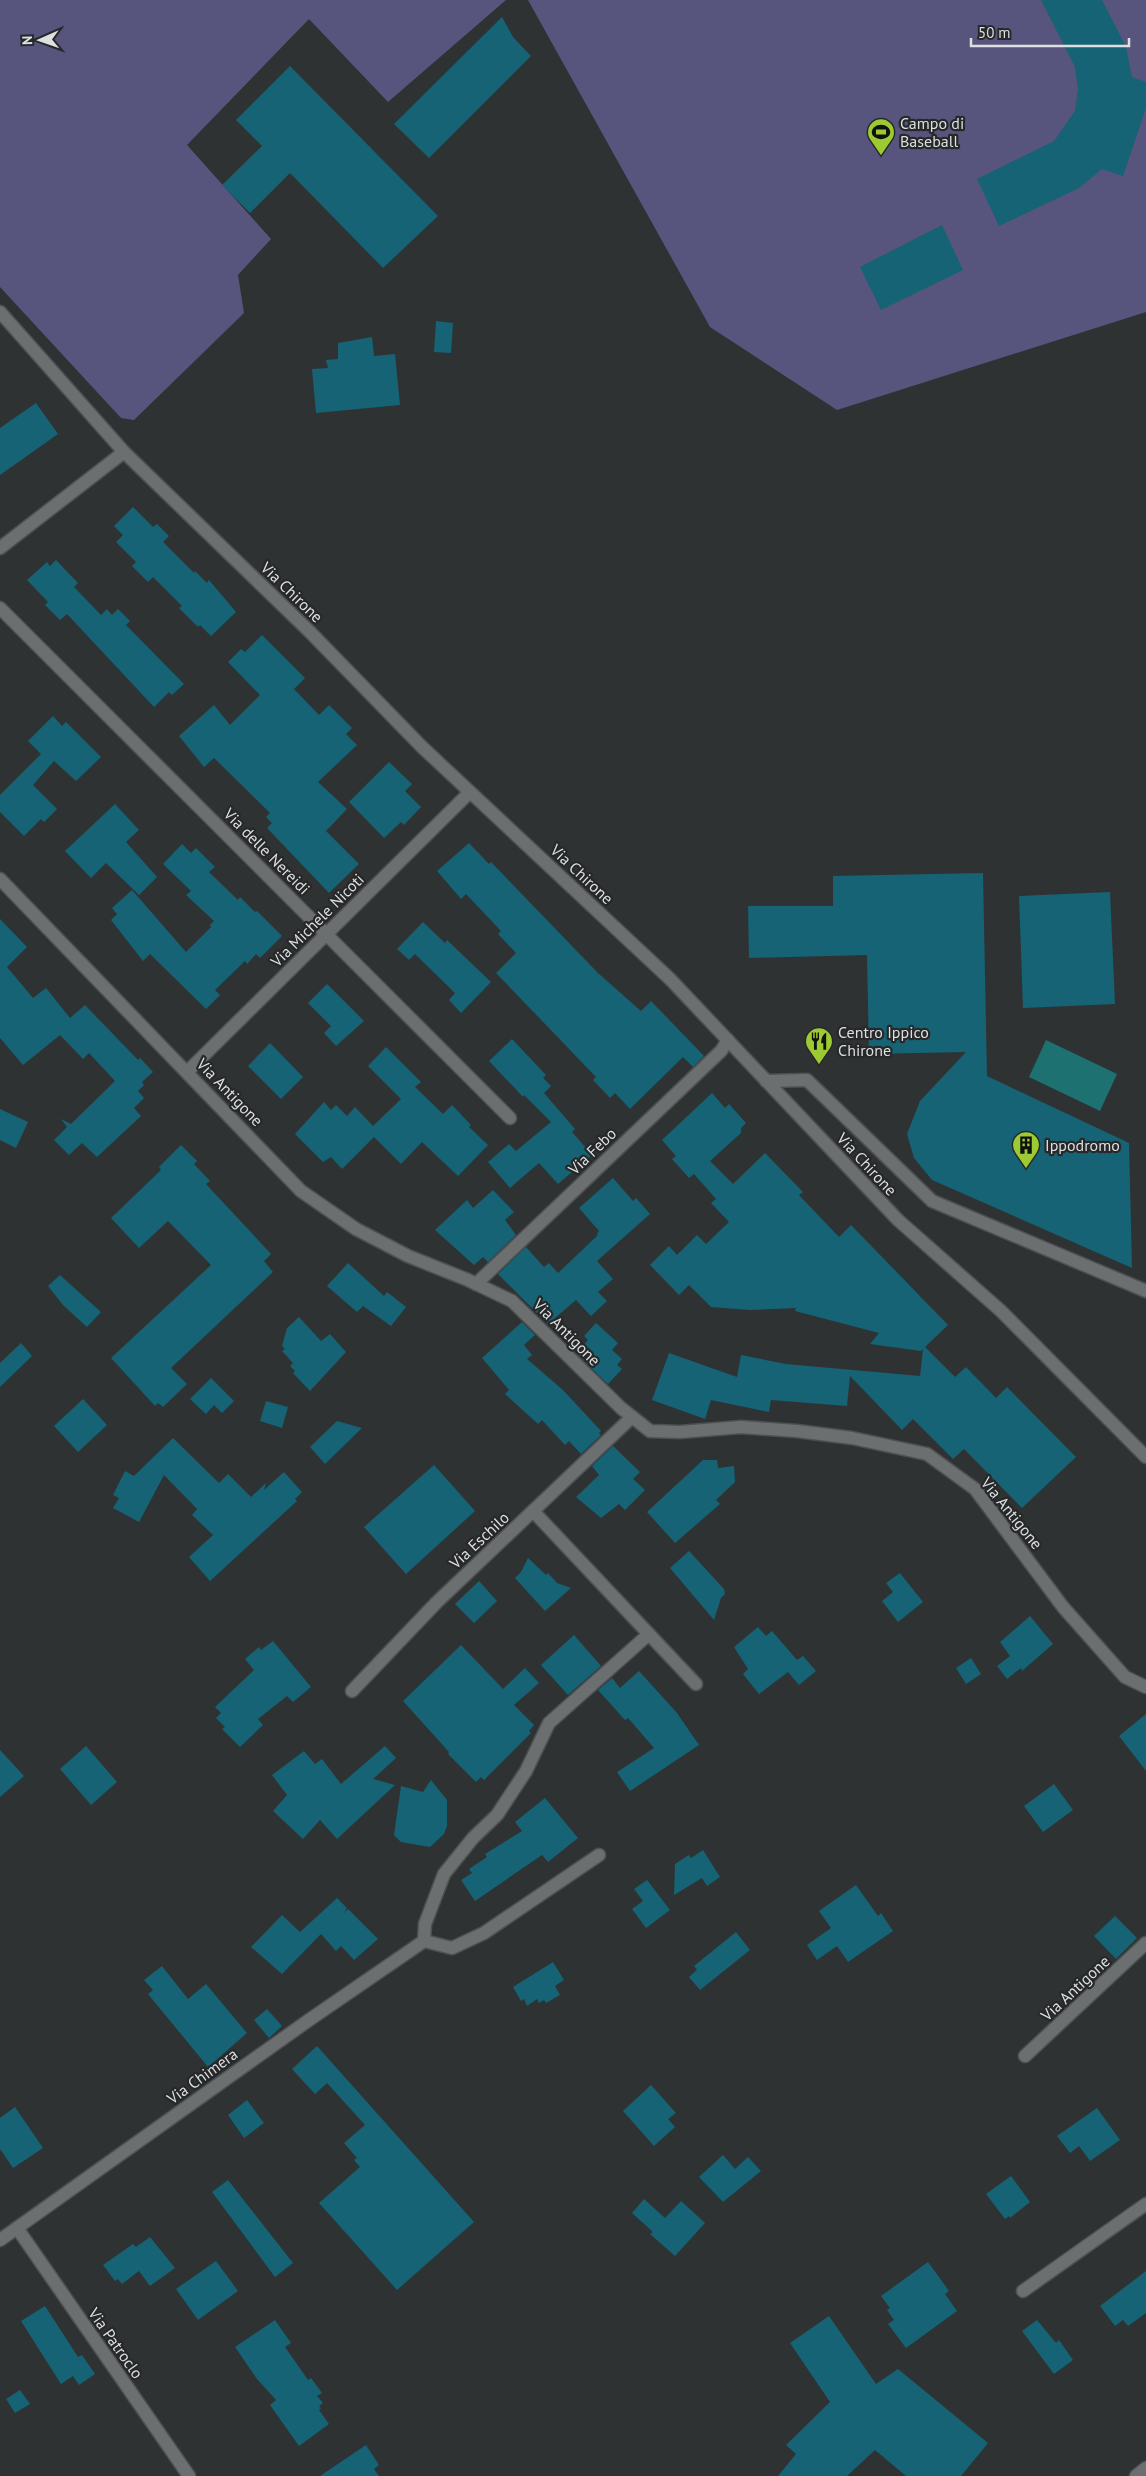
<svg xmlns="http://www.w3.org/2000/svg" width="1146" height="2476" font-family="'PT Sans',sans-serif">
<style>
.green{fill:#57557d}
.water{fill:#1d7170}
.building{fill:#156375}
.lines{fill:none;stroke-linecap:round;stroke-linejoin:round}
.street-casing{stroke:#4e5052;stroke-width:15}
.street{stroke:#6c6f70;stroke-width:12}
.labels{text-anchor:middle;dominant-baseline:central;stroke-width:4.5;stroke-linejoin:round;paint-order:stroke}
.poi-label{font-size:16px;fill:#dddfe0;stroke:#262829;text-anchor:start}
.street-label{font-size:16px;fill:#dddfe0;stroke:#262829}
</style>
<rect width="100%" height="100%" fill="#2f3233"/>
<g class="green">
<polygon points="0,0 506,0 388,102 309,19 187,145 271,239 238,275 244,313 134,420 121,418 0,287"/>
<polygon points="528,0 1146,0 1146,312 837,410 710,327"/>
</g>
<polygon class="water" points="1046,1040 1117,1074 1100,1111 1029,1077"/>
<g class="building">
<polygon points="1041,0 1102,0 1126,47 1132,77 1146,82 1146,108 1123,176 1102,169 1079,188 999,226 977,179 1054,141 1075,111 1078,89 1075,67"/>
<polygon points="502,17 513,37 531,56 429,158 394,124"/>
<polygon points="290,66 438,216 383,268 290,173 250,213 222,185 262,146 236,120"/>
<polygon points="942,225 963,270 881,310 860,267"/>
<polygon points="436,321 453,323 451,353 434,352"/>
<polygon points="372,337 374,356 395,354 400,405 316,413 312,369 328,368 326,360 338,359 338,343"/>
<polygon points="36,403 58,434 0,475 0,428"/>
<polygon points="133,507 153,527 157,524 169,536 163,542 194,573 195,571 207,583 209,580 236,612 211,636 200,625 198,627 179,608 182,606 153,577 148,582 132,566 136,562 116,542 123,535 114,526"/>
<polygon points="56,560 78,583 74,587 101,615 107,609 112,615 118,609 130,621 126,625 184,684 172,695 169,692 154,707 67,614 60,620 45,605 48,602 27,580 47,562 50,566"/>
<polygon points="262,635 305,678 294,689 319,715 329,705 352,728 346,734 357,745 318,782 347,809 326,831 359,864 329,893 267,828 272,823 266,817 270,813 214,758 204,767 179,736 214,705 230,725 260,695 228,662 241,649 245,652"/>
<polygon points="53,716 62,726 66,722 101,757 76,781 54,761 33,785 57,809 44,822 41,819 24,836 0,812 0,795 41,754 28,741"/>
<polygon points="389,762 412,784 405,791 421,807 404,825 401,822 384,838 349,802"/>
<polygon points="115,804 139,830 126,842 157,877 139,895 106,863 91,878 65,851"/>
<polygon points="469,843 489,864 491,862 598,973 641,1011 651,1001 704,1056 693,1067 683,1057 630,1109 615,1093 610,1098 593,1080 596,1077 496,973 516,953 498,934 501,931 466,894 461,899 437,871"/>
<polygon points="182,844 191,853 196,848 215,867 209,872 238,900 240,897 255,912 257,911 282,936 260,958 256,954 247,964 245,961 215,990 220,995 206,1009 150,954 143,961 111,920 117,914 112,908 132,890 186,952 211,927 210,925 214,921 186,895 191,891 163,864"/>
<polygon points="983,873 987,1076 1129,1143 1132,1268 932,1180 914,1158 907,1134 920,1101 966,1052 869,1054 867,955 749,958 748,906 833,906 833,876"/>
<polygon points="1110,892 1115,1004 1023,1008 1019,896"/>
<polygon points="0,919 27,947 7,967 33,998 46,988 70,1018 85,1005 138,1060 140,1058 153,1072 142,1082 144,1085 138,1091 144,1098 134,1108 141,1116 97,1157 82,1143 69,1155 54,1140 67,1127 61,1119 71,1124 115,1081 89,1053 83,1059 60,1035 23,1065 0,1038"/>
<polygon points="423,922 445,943 447,940 491,982 461,1013 449,1000 455,993 415,954 409,960 397,949"/>
<polygon points="327,984 364,1021 336,1046 324,1033 331,1026 308,1003"/>
<polygon points="512,1039 546,1075 543,1078 551,1086 544,1093 575,1129 572,1132 592,1155 558,1184 539,1163 510,1188 488,1162 509,1144 516,1151 551,1122 524,1095 523,1097 489,1061"/>
<polygon points="270,1043 303,1077 281,1099 248,1066"/>
<polygon points="386,1047 421,1082 415,1087 443,1114 452,1105 471,1125 469,1127 488,1145 458,1176 422,1142 401,1164 374,1137 342,1169 331,1157 323,1162 295,1134 324,1102 331,1110 336,1105 347,1116 355,1107 373,1126 401,1099 368,1066"/>
<polygon points="712,1093 725,1108 729,1104 746,1123 741,1128 741,1133 710,1161 733,1184 765,1153 803,1192 799,1195 839,1237 851,1225 948,1325 925,1347 955,1377 966,1367 996,1398 1007,1387 1076,1457 1022,1508 964,1449 953,1459 913,1419 902,1430 850,1376 847,1406 771,1400 769,1412 711,1400 705,1419 652,1400 669,1353 737,1377 741,1355 786,1364 920,1376 923,1349 921,1351 870,1344 879,1333 795,1311 796,1308 750,1310 711,1307 689,1285 679,1295 650,1265 669,1246 677,1255 697,1235 706,1244 729,1222 711,1203 716,1199 694,1174 689,1178 672,1159 676,1156 662,1140"/>
<polygon points="0,1109 28,1122 16,1148 0,1140"/>
<polygon points="181,1145 197,1161 194,1164 210,1181 206,1184 271,1254 264,1261 273,1272 171,1368 187,1384 163,1407 158,1403 155,1406 111,1358 211,1265 168,1221 139,1248 111,1218 161,1170 159,1167"/>
<polygon points="613,1178 633,1201 636,1198 650,1214 597,1261 613,1279 598,1292 607,1301 591,1316 576,1300 548,1324 498,1274 526,1247 544,1267 549,1263 558,1273 598,1235 597,1234 599,1231 579,1208"/>
<polygon points="493,1190 514,1212 505,1220 516,1235 488,1262 483,1257 474,1265 435,1230 467,1200 473,1208"/>
<polygon points="348,1263 384,1296 387,1292 406,1307 391,1326 363,1306 357,1312 327,1286"/>
<polygon points="60,1275 101,1312 87,1327 63,1305 48,1286"/>
<polygon points="299,1317 321,1341 330,1334 346,1352 310,1391 293,1373 295,1371 290,1366 293,1363 282,1351 285,1349 282,1346 287,1328"/>
<polygon points="522,1322 535,1335 524,1345 532,1355 527,1359 563,1390 601,1431 599,1433 601,1435 581,1454 569,1441 565,1445 542,1420 538,1424 505,1394 509,1390 482,1358"/>
<polygon points="596,1323 618,1343 612,1350 622,1359 617,1365 622,1369 608,1384 576,1353 588,1340 584,1336"/>
<polygon points="21,1343 32,1356 0,1387 0,1363"/>
<polygon points="211,1378 234,1401 222,1413 214,1405 206,1414 190,1399"/>
<polygon points="83,1399 107,1425 78,1452 54,1426"/>
<polygon points="266,1401 288,1407 282,1428 260,1421"/>
<polygon points="337,1421 362,1428 325,1464 310,1447"/>
<polygon points="173,1438 219,1483 228,1474 251,1497 266,1483 264,1490 284,1472 302,1492 295,1499 297,1501 210,1581 189,1557 213,1535 192,1515 197,1509 164,1475 139,1522 113,1508 119,1498 113,1495 125,1471 134,1476"/>
<polygon points="613,1446 640,1472 633,1479 645,1490 625,1510 619,1504 601,1518 576,1497 599,1475 592,1466"/>
<polygon points="703,1460 717,1460 718,1468 734,1466 735,1482 716,1500 720,1504 675,1543 647,1512"/>
<polygon points="434,1465 475,1511 406,1574 364,1527"/>
<polygon points="689,1551 724,1589 725,1594 721,1598 714,1620 670,1568"/>
<polygon points="528,1558 546,1575 548,1573 557,1583 571,1588 545,1611 515,1578 521,1572"/>
<polygon points="900,1573 923,1602 898,1622 882,1601 893,1592 886,1583"/>
<polygon points="479,1581 497,1601 474,1623 455,1604"/>
<polygon points="1030,1616 1053,1644 1022,1671 1021,1668 1007,1679 997,1666 1010,1656 1000,1642"/>
<polygon points="758,1627 766,1636 772,1631 797,1660 803,1656 816,1671 799,1685 788,1672 759,1694 743,1674 748,1669 734,1647"/>
<polygon points="574,1635 601,1666 568,1695 541,1665"/>
<polygon points="273,1641 311,1687 293,1702 287,1696 258,1719 263,1725 240,1747 222,1729 225,1727 216,1718 221,1713 215,1707 254,1670 245,1659 259,1647 261,1650"/>
<polygon points="461,1645 503,1689 525,1668 539,1683 514,1705 534,1725 529,1731 531,1733 484,1780 481,1777 476,1782 448,1754 449,1752 403,1701"/>
<polygon points="971,1658 981,1674 966,1684 956,1668"/>
<polygon points="639,1671 677,1713 699,1745 630,1791 617,1772 654,1748 628,1718 625,1720 598,1690 612,1678 620,1688"/>
<polygon points="1146,1714 1146,1771 1119,1736"/>
<polygon points="86,1746 117,1782 91,1805 60,1769"/>
<polygon points="385,1746 396,1758 373,1779 395,1785 337,1839 320,1820 303,1839 273,1811 287,1795 272,1775 304,1751 315,1764 322,1759 341,1784"/>
<polygon points="0,1750 24,1776 0,1797"/>
<polygon points="431,1780 447,1800 447,1826 444,1834 430,1847 401,1842 394,1835 401,1786 423,1792"/>
<polygon points="1054,1784 1073,1810 1043,1832 1024,1806"/>
<polygon points="545,1798 578,1838 548,1862 542,1855 475,1901 461,1880 472,1873 469,1869 487,1857 485,1854 522,1831 515,1822"/>
<polygon points="703,1850 720,1877 707,1886 702,1878 674,1895 675,1864 689,1855 691,1858"/>
<polygon points="647,1880 670,1910 646,1928 632,1909 643,1901 634,1889"/>
<polygon points="856,1885 878,1916 881,1913 893,1931 848,1962 837,1946 817,1960 807,1945 831,1928 819,1911"/>
<polygon points="337,1898 347,1908 344,1913 348,1909 378,1939 354,1960 341,1946 336,1951 321,1934 282,1974 251,1947 282,1915 300,1932"/>
<polygon points="1115,1916 1137,1938 1116,1959 1094,1936"/>
<polygon points="736,1932 750,1950 700,1990 689,1977 697,1970 694,1966"/>
<polygon points="553,1962 564,1980 555,1986 560,1995 546,2003 544,2000 539,2003 537,1999 527,2006 524,1999 521,2001 513,1987"/>
<polygon points="162,1966 188,1999 206,1984 247,2033 208,2067 148,1994 153,1990 144,1980"/>
<polygon points="267,2009 282,2026 269,2038 254,2020"/>
<polygon points="317,2046 474,2222 397,2290 319,2203 360,2167 354,2160 357,2158 344,2143 365,2125 327,2083 315,2094 292,2069"/>
<polygon points="651,2085 676,2113 668,2119 675,2127 654,2146 623,2111"/>
<polygon points="247,2100 264,2123 244,2138 228,2115"/>
<polygon points="15,2107 43,2148 13,2168 0,2149 0,2118"/>
<polygon points="1097,2108 1120,2140 1090,2161 1079,2146 1070,2153 1057,2136"/>
<polygon points="723,2155 735,2169 748,2157 761,2171 723,2202 699,2177"/>
<polygon points="1011,2176 1030,2202 1010,2218 1009,2216 1005,2219 986,2194"/>
<polygon points="228,2180 293,2263 275,2277 212,2192"/>
<polygon points="644,2199 665,2218 681,2201 705,2223 675,2256 650,2234 653,2232 632,2213"/>
<polygon points="150,2237 175,2268 150,2286 139,2271 122,2284 118,2279 115,2281 103,2265 133,2244 136,2247"/>
<polygon points="216,2261 238,2291 198,2320 176,2289"/>
<polygon points="928,2262 949,2291 945,2294 957,2311 906,2348 888,2324 894,2320 887,2310 890,2308 881,2296"/>
<polygon points="1146,2271 1146,2313 1128,2326 1123,2320 1115,2326 1100,2306"/>
<polygon points="45,2306 78,2357 82,2355 95,2374 79,2385 73,2376 61,2384 21,2321"/>
<polygon points="829,2316 876,2384 898,2369 988,2443 961,2476 906,2476 875,2450 847,2476 778,2476 796,2454 786,2445 830,2402 790,2343"/>
<polygon points="275,2320 291,2343 285,2347 308,2380 311,2378 322,2393 317,2396 323,2403 319,2406 321,2408 319,2410 329,2424 299,2446 270,2405 276,2400 257,2379 235,2347"/>
<polygon points="1037,2320 1056,2343 1059,2340 1073,2360 1054,2374 1022,2331"/>
<polygon points="20,2390 30,2404 15,2413 6,2399"/>
<polygon points="366,2445 379,2465 374,2469 379,2476 320,2476"/>
</g>
<g class="lines">
<g class="street-casing">
<g id="street">
<polyline points="0,312 124,452 310,632 422,747 670,979 898,1220 1001,1311 1146,1457"/>
<polyline points="0,548 124,452"/>
<polyline points="0,608 510,1118"/>
<polyline points="0,879 301,1191 356,1229 408,1256 468,1280 512,1301 621,1408 650,1431 680,1432 741,1427 797,1431 852,1438 927,1454 975,1489 1063,1607 1125,1677 1146,1687"/>
<polyline points="187,1072 470,792"/>
<polyline points="766,1081 807,1080 932,1201 1146,1291"/>
<polyline points="476,1284 721,1051 728,1040"/>
<polyline points="533,1511 696,1684"/>
<polyline points="352,1691 437,1602 632,1417"/>
<polyline points="424,1941 425,1924 444,1874 473,1838 497,1815 526,1771 549,1723 649,1634"/>
<polyline points="424,1941 452,1948 484,1933 599,1855"/>
<polyline points="1025,2056 1146,1943"/>
<polyline points="17,2228 189,2476"/>
<polyline points="0,2240 309,2020 424,1941"/>
<polyline points="1023,2291 1146,2204"/>
<polyline points="1136,2476 1146,2468"/>
</g>
</g>
<use href="#street" class="street"/>
</g>
<defs>
<g id="stadium-pin" transform="scale(1.4375)"><path d="M0 17L-7.5 6A9.5 9.5 0 1 1 7.5 6Z" fill="#9cca32" stroke="#262829"/><path d="M0-5a6.5 5 0 1 0 0 10a6.5 5 0 1 0 0-10ZM-3.5-1.8h7v3.6h-7Z" fill="#111"/></g>
<g id="restaurant-pin" transform="scale(1.4375)"><path d="M0 17L-7.5 6A9.5 9.5 0 1 1 7.5 6Z" fill="#9cca32" stroke="#262829"/><path d="M-5-6h1v4h1v-4h1v4h1v-4h1v5L-1.5 .5V6h-2V.5L-5-1ZM5-6V6H3V1.5H1.5Q1.5-4 5-6Z" fill="#111"/></g>
<g id="building-pin" transform="scale(1.4375)"><path d="M0 17L-7.5 6A9.5 9.5 0 1 1 7.5 6Z" fill="#9cca32" stroke="#262829"/><path d="M-4-6H4V6H1V3H-1V6H-4ZM-2.5-4.3h1.7v1.8h-1.7ZM.8-4.3h1.7v1.8H.8ZM-2.5-1h1.7V.8h-1.7ZM.8-1h1.7V.8H.8Z" fill="#111"/></g>
</defs>
<g fill-rule="evenodd">
<use href="#stadium-pin" x="881" y="132"/>
<use href="#restaurant-pin" x="819" y="1041"/>
<use href="#building-pin" x="1026" y="1145"/>
</g>
<g class="labels">
<g class="poi-label">
<text x="900" y="123">Campo di<tspan x="900" dy="18">Baseball</tspan></text>
<text x="838" y="1032">Centro Ippico<tspan x="838" dy="18">Chirone</tspan></text>
<text x="1045" y="1145">Ippodromo</text>
</g>
<g class="street-label">
<text transform="translate(292 592) rotate(44)">Via Chirone</text>
<text transform="translate(267 851) rotate(45)">Via delle Nereidi</text>
<text transform="translate(582 874) rotate(43)">Via Chirone</text>
<text transform="translate(317 920) rotate(-45)">Via Michele Nicoti</text>
<text transform="translate(230 1092) rotate(46)">Via Antigone</text>
<text transform="translate(592 1151) rotate(-44)">Via Febo</text>
<text transform="translate(867 1164) rotate(47)">Via Chirone</text>
<text transform="translate(567 1332) rotate(45)">Via Antigone</text>
<text transform="translate(1012 1513) rotate(51)">Via Antigone</text>
<text transform="translate(479 1540) rotate(-43)">Via Eschilo</text>
<text transform="translate(1075 1988) rotate(-43)">Via Antigone</text>
<text transform="translate(202 2076) rotate(-36)">Via Chimera</text>
<text transform="translate(116 2343) rotate(55)">Via Patroclo</text>
</g>
</g>
<g transform="translate(40 40) rotate(268)" stroke="#262829" stroke-width="4" paint-order="stroke">
<path d="M0-4L9 19L0 12L-9 19Z" fill="#dddfe0"/>
<text y="-8" font-size="14" font-weight="bold" text-anchor="middle" fill="#dddfe0">N</text>
</g>
<path d="M971 38v8h158v-8" fill="none" stroke="#dddfe0" stroke-width="2.5"/>
<text x="978" y="38" font-size="15" fill="#dddfe0" stroke="#262829" stroke-width="4" paint-order="stroke">50 m</text>
</svg>
